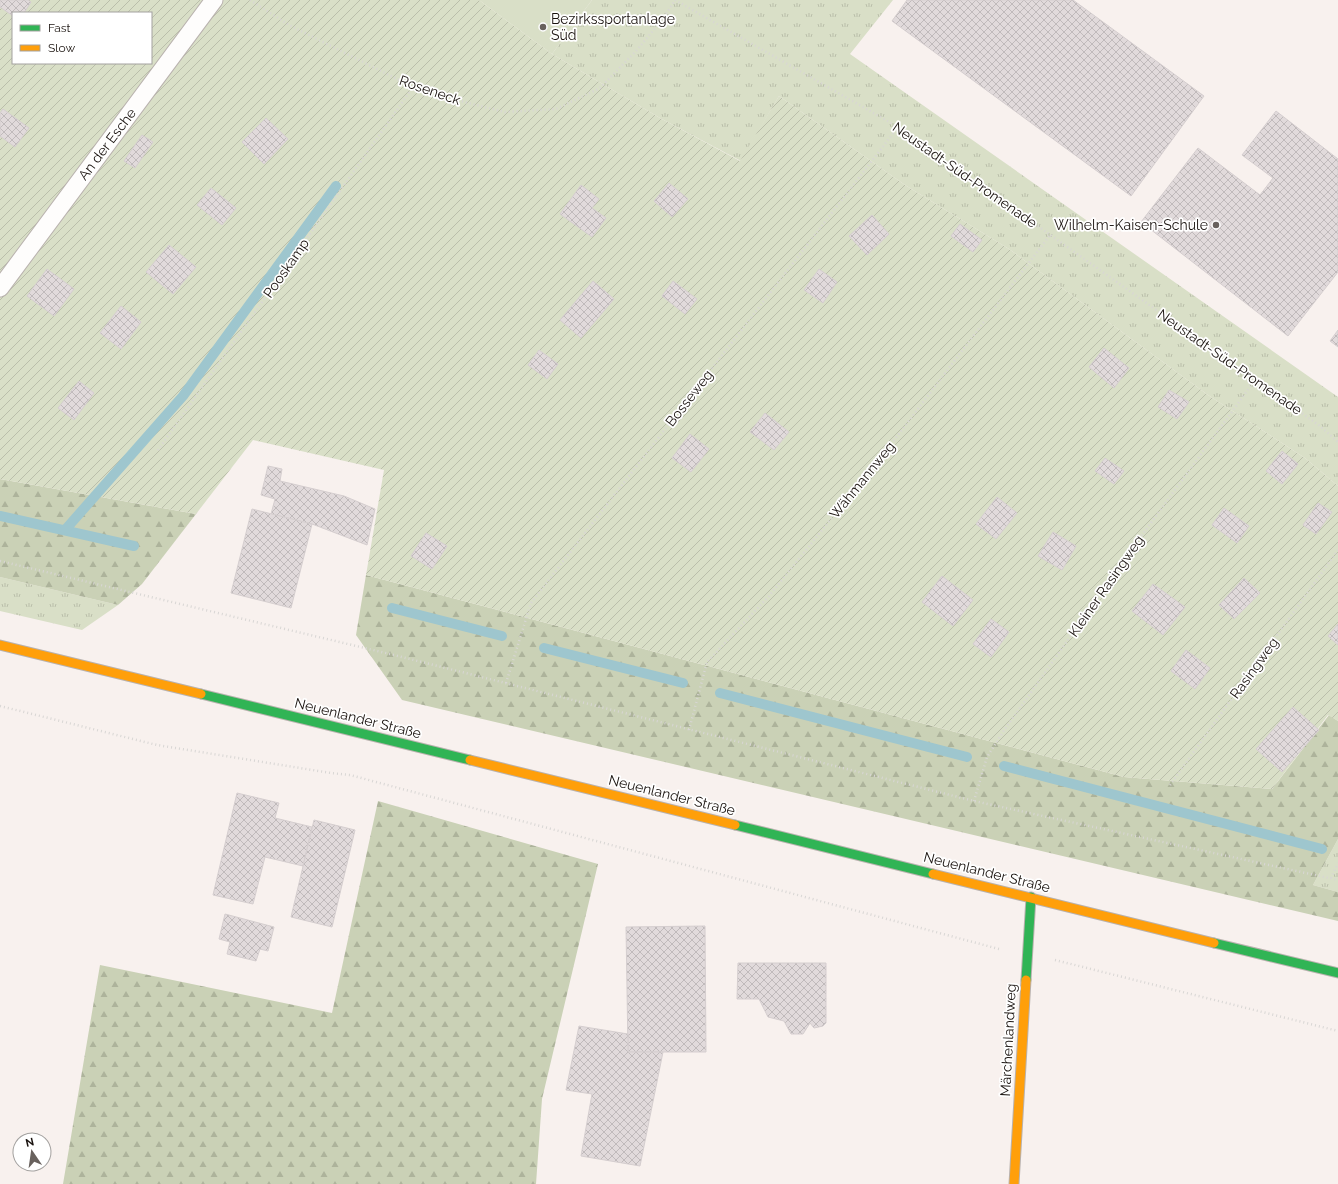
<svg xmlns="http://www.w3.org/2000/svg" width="1338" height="1184" font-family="Raleway,sans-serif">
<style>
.grass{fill:url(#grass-tufts)}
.forest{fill:url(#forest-firs)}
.garden{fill:url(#garden-furrows);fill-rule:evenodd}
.pitch{fill:#d9dfc7}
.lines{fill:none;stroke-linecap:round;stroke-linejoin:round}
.stream{stroke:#9ec6ce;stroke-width:10}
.building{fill:url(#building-cross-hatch);stroke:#d5cecf}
.lane-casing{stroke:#b9b2ae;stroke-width:19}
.fast-casing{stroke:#b9b2ae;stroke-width:11}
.slow-casing{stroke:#b9b2ae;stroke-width:11}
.path{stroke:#d8d6d4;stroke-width:2.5;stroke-dasharray:1 3;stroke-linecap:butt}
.lane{stroke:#fefdfc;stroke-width:17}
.fast{stroke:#30b455;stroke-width:9}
.slow{stroke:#ff9f0a;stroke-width:9}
.poi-dot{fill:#68615d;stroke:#fff;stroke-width:1.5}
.labels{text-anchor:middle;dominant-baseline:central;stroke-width:3.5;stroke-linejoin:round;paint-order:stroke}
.poi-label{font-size:14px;fill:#1a130f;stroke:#fff;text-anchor:start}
.street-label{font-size:14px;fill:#1a130f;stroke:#fff}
</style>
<defs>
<pattern id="grass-tufts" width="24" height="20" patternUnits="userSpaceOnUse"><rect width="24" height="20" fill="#d9dfc7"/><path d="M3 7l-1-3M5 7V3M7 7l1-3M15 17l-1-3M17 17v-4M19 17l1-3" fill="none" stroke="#babeaa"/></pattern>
<pattern id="forest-firs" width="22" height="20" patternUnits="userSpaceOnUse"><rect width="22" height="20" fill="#cad1b6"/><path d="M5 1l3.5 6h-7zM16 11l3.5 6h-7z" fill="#adb39b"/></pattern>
<pattern id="garden-furrows" width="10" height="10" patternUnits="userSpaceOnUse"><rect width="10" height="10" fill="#d9dfc7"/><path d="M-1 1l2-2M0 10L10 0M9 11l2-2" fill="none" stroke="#babeaa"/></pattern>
<pattern id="building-cross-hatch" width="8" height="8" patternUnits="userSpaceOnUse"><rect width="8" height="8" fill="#e1dadb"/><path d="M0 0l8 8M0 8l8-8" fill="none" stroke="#c0babb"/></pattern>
</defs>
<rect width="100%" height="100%" fill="#f8f1ee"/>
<g class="grass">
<polygon points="592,0 893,0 850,54 1338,397 1338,486 1305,458 1208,395 1009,249 905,185 779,96 741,161 660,118 552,54"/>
<polygon points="0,577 118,605 82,630 0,611"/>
<polygon points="1338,839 1338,892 1313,885"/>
</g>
<g class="forest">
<polygon points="0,479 196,514 142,584 118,605 0,577"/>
<polygon points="366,575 1124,777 1272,789 1329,715 1338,721 1338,839 1313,885 1338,892 1338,921 402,700 356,635"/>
<polygon points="378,801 598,864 542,1099 536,1184 63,1184 100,965 332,1013"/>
</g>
<path class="garden" d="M0 0H479L552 54 660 118 740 161 779 96 905 185 1009 249 1208 395 1305 458 1338 486V721L1328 715 1272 789 1124 777 366 575 384 470 253 440 196 514 0 479ZM13 13H151V63H13Z"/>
<polygon class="pitch" points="479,0 592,0 552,54"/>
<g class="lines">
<g class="stream">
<polyline points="0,516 134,546"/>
<polyline points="65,530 183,396 336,186"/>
<polyline points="392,608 502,636"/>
<polyline points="544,648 683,683"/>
<polyline points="720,693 967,757"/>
<polyline points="1004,766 1322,849"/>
</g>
</g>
<g class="building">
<polygon points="0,0 28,0 31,2 24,13 13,13 13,16 0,7"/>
<polygon points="907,0 1073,0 1204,96 1131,196 892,21"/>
<polygon points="3,109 29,128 15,147 0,136 0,113"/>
<polygon points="1276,111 1338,159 1338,272 1288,336 1141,222 1198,148 1260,195 1273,178 1242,155"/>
<polygon points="266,118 288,139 264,164 242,142"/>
<polygon points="142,135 153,142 135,168 124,161"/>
<polygon points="669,183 688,199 672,217 654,201"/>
<polygon points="581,185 599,199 592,208 606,218 592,237 560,214"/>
<polygon points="211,188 236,208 222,225 197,205"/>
<polygon points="872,215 889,234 867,255 849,236"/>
<polygon points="960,224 982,240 973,252 951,236"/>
<polygon points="169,245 196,267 173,294 146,272"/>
<polygon points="47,269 74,289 54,316 27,296"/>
<polygon points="819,269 837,282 823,303 804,290"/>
<polygon points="593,281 614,299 581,338 560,320"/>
<polygon points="673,281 697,299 685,314 662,296"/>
<polygon points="121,306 141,322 121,349 100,333"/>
<polygon points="1338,330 1338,347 1330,341"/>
<polygon points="1104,348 1129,368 1114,388 1089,367"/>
<polygon points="539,350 558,364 547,379 528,365"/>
<polygon points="79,381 94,393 74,420 58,408"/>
<polygon points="1169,390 1189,402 1177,419 1158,407"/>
<polygon points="765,413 789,432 774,450 750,432"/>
<polygon points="690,434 709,449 691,472 672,458"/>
<polygon points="1282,451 1298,464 1282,484 1266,471"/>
<polygon points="1105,458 1124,471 1114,484 1095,471"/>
<polygon points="268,466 282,469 280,481 344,496 375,509 367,545 312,524 271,514 275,499 261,495"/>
<polygon points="997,497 1017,513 996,539 976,524"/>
<polygon points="1318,503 1332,512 1316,534 1303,525"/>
<polygon points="1224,508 1249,526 1237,543 1212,525"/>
<polygon points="252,509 312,524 291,608 231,593"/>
<polygon points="1053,532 1076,546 1062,570 1038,556"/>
<polygon points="426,533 447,546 432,569 411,556"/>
<polygon points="942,576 973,600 953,626 922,602"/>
<polygon points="1244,578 1260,593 1234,619 1219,605"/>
<polygon points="1153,584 1185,607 1163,635 1132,611"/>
<polygon points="991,619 1009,632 991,657 973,644"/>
<polygon points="1338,624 1338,645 1328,636"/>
<polygon points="1186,650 1210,668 1195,689 1171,671"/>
<polygon points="1293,707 1319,730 1282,772 1256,749"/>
<polygon points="237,793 279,803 275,818 312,827 303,866 265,857 253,904 213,895"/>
<polygon points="314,820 355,830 332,927 291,917"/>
<polygon points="225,914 274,927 268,951 260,949 256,961 227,954 230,942 219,939"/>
<polygon points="705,926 706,1052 628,1052 626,927"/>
<polygon points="738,963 826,963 826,1023 823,1026 814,1028 810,1023 803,1034 791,1034 784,1021 768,1017 759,999 737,999"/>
<polygon points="579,1026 628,1034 628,1052 663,1052 640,1166 581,1156 592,1094 566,1090"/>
</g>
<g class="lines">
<g class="lane-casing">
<polyline id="lane" points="0,288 214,0"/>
</g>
<g class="fast-casing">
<g id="fast">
<polyline points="201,694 470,760"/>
<polyline points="735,825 933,874"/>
<polyline points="1214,943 1338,973"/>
<polyline points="1026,980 1031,897"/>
</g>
</g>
<g class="slow-casing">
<g id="slow">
<polyline points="0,645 201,694"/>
<polyline points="470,760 735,825"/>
<polyline points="933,874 1214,943"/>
<polyline points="1014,1184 1026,980"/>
</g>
</g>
<g class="path">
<polyline points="250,0 289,25 413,87 468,103 505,112 556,109 600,88 636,51 663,19 675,0"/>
<polyline points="675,0 898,127 1320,426 1338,442"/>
<polyline points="158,450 413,87"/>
<polyline points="0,561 394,655 974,801 1338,880"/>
<polyline points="506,683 531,603 898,127"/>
<polyline points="0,706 157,745 331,773 350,775 999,949"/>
<polyline points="689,730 707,662 769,596 892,443 1050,235"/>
<polyline points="1170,785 1338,550"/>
<polyline points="974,801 987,757 1003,732 1137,542 1255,380"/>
<polyline points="1331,878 1338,863"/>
<polyline points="1055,960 1338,1031"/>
</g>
<use href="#lane" class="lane"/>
<use href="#fast" class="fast"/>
<use href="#slow" class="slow"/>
</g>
<g class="poi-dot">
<circle cx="543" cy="27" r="4"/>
<circle cx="1216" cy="225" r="4"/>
</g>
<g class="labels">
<g class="poi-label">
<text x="551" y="19">Bezirkssportanlage<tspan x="551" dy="16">Süd</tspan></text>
<text x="1208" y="225" text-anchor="end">Wilhelm-Kaisen-Schule</text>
</g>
<g class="street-label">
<text transform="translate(430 90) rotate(19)">Roseneck</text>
<text transform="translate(107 144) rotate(-53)">An der Esche</text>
<text transform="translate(965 175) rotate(35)">Neustadt-Süd-Promenade</text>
<text transform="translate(286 268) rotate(-55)">Pooskamp</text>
<text transform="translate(1230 362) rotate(35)">Neustadt-Süd-Promenade</text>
<text transform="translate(689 398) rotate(-52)">Bosseweg</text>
<text transform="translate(862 480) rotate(-51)">Wähmannweg</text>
<text transform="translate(1106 586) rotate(-55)">Kleiner Rasingweg</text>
<text transform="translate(1254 668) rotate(-54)">Rasingweg</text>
<text transform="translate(358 718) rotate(14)">Neuenlander Straße</text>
<text transform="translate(672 795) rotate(14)">Neuenlander Straße</text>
<text transform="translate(987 872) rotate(14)">Neuenlander Straße</text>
<text transform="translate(1008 1040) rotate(-87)">Märchenlandweg</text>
</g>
</g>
<rect x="12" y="12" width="140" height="52" fill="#ffffff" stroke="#a3a19f"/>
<rect x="20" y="25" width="20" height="6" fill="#30b455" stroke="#a3a19f"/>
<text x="48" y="32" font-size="12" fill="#1a130f">Fast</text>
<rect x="20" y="45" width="20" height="6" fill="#ff9f0a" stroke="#a3a19f"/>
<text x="48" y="52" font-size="12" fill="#1a130f">Slow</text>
<g transform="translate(32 1152) rotate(347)"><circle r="19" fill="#ffffff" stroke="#a3a19f"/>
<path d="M0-3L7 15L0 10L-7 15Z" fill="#68615d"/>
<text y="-6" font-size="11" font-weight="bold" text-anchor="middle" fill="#1a130f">N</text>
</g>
</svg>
